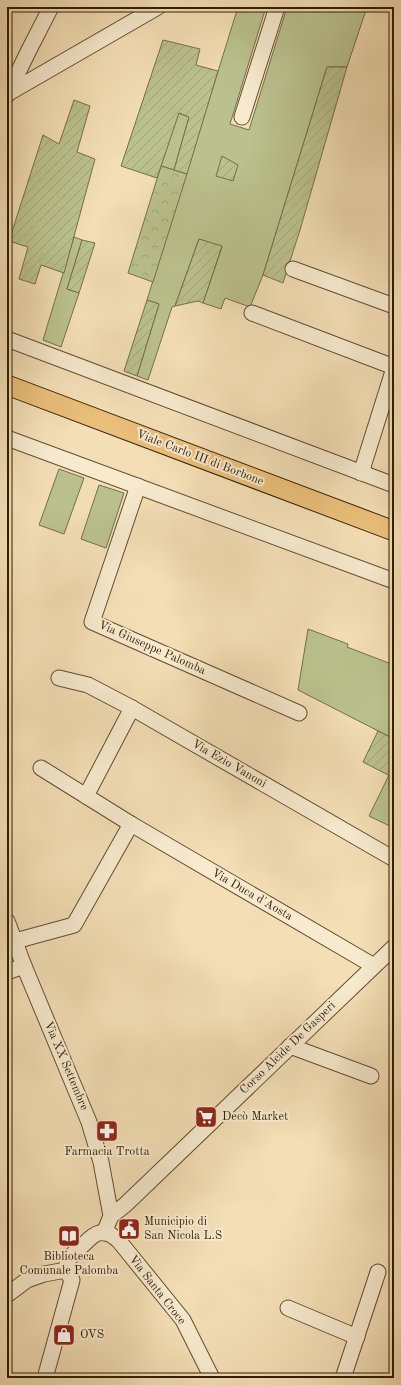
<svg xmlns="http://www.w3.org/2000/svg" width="401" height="1385" font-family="'Old Standard TT',serif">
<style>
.grass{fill:#bac18e;stroke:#766f48}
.forest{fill:url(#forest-crowns);stroke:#766f48}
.garden{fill:url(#garden-furrows);stroke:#766f48}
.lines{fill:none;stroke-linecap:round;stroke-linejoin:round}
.minor-casing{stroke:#624d2f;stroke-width:17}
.major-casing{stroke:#311d02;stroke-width:21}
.minor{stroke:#f7eacf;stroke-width:15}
.major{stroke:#eabf7a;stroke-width:19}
.labels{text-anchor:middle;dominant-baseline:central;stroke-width:4;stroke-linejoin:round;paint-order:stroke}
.street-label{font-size:12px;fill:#311d02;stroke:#f7eacf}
.poi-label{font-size:12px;fill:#311d02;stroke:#f7eacf;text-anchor:start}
</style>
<defs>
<pattern id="forest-crowns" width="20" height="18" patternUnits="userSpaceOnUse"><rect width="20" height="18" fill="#bac18e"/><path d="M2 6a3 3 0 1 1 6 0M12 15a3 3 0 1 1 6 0" fill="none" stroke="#a0a579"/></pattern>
<pattern id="garden-furrows" width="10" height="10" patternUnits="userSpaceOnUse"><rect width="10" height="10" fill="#bac18e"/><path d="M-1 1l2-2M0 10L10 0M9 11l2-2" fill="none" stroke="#a0a579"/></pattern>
</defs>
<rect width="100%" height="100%" fill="#f3deb5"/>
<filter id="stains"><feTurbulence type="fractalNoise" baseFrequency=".005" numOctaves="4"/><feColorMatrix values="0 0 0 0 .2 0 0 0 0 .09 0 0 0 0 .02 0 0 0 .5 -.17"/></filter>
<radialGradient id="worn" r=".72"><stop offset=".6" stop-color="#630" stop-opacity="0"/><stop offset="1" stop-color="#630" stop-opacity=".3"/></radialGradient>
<g class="grass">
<polygon points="238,7 266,7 230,124 249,130 287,7 367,7 347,67 327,67 263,275 250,307 225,298 221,309 203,303 222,247 199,239 175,306 172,307 148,380 137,376 159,304 147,300"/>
<polygon points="178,113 189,117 174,170 161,166"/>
<polygon points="74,237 82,240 67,289 79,293 61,347 43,340"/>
<polygon points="59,469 84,478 64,534 39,525"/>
<polygon points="99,485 124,493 106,548 81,539"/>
<polygon points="308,629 348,644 347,647 394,665 394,739 298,690"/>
<polygon points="389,775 394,778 394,828 369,816"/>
</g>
<polygon class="forest" points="161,166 187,174 153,282 128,273"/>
<g class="garden">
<polygon points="163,40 200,49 196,65 218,71 187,174 174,170 189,117 179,113 157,178 121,166"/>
<polygon points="327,67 347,67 300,230 283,283 263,275"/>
<polygon points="74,100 90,106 77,152 95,159 64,273 41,265 35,284 19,279 28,247 9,241 43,135 59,144"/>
<polygon points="222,156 238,165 233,181 216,176"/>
<polygon points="199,239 222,246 203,303 198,301 175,306"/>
<polygon points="82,240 95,243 79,293 67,289"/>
<polygon points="147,300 159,304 137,376 124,371"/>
<polygon points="378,731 394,739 394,778 363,762"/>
</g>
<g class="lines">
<g class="minor-casing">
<g id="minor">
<polyline points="7,94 158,7"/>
<polyline points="7,95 29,50 51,7"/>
<polyline points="242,117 277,7"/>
<polyline points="293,269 394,306"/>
<polyline points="252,313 394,367"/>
<polyline points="7,339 394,485"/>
<polyline points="7,438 394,581"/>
<polyline points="361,473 394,368"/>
<polyline points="138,486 92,622 299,713"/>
<polyline points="59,678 88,685 132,708 394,859"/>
<polyline points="41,768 131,824 374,966"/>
<polyline points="86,796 132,708"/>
<polyline points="7,921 24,966 89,1122 101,1162 111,1216"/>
<polyline points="15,941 74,925 131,824"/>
<polyline points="7,972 24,966"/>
<polyline points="290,1046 371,1076"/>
<polyline points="104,1233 111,1216 125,1205 394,947"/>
<polyline points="7,1295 27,1280 44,1274 66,1270"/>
<polyline points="288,1308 357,1337"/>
<path d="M45 1378 72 1280C60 1263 71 1255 84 1244 88 1240 94 1234 99 1233 108 1231 113 1236 119 1241L183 1320 212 1378"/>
<polyline points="343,1378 378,1272"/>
</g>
</g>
<g class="major-casing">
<polyline id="major" points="7,385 394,531"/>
</g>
<use href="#minor" class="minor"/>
<use href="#major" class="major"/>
</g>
<defs>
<g id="supermarket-square" transform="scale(1.15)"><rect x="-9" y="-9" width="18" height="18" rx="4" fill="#8f2418" stroke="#f7eacf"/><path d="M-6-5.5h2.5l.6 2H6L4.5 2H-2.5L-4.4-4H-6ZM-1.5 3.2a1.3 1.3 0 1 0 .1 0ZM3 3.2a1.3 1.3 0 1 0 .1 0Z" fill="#fff"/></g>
<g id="pharmacy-square" transform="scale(1.15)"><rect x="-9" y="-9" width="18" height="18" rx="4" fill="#8f2418" stroke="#f7eacf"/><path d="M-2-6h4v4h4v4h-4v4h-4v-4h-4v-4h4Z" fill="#fff"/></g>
<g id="civic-square" transform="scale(1.15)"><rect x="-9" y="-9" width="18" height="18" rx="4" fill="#8f2418" stroke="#f7eacf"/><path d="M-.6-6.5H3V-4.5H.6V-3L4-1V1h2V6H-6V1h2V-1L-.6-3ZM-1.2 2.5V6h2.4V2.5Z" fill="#fff"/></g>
<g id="library-square" transform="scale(1.15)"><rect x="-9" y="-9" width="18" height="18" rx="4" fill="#8f2418" stroke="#f7eacf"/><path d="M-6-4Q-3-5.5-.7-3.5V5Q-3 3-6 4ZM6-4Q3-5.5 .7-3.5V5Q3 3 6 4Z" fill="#fff"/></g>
<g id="shop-square" transform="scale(1.15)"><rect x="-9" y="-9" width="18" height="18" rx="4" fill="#8f2418" stroke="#f7eacf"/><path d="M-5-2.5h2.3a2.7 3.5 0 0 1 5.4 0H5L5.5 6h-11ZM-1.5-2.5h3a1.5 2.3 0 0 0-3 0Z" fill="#fff"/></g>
</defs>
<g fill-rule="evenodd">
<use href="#supermarket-square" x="206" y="1117"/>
<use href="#pharmacy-square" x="107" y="1131"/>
<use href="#civic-square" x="129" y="1229"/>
<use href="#library-square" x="69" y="1236"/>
<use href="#shop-square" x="64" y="1335"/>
</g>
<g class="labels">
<g class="street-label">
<text transform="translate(200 458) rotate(21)">Viale Carlo III di Borbone</text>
<text transform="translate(152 648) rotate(24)">Via Giuseppe Palomba</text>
<text transform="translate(229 764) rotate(30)">Via Ezio Vanoni</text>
<text transform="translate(252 895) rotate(30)">Via Duca d'Aosta</text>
<text transform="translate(288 1048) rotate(-44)">Corso Alcide De Gasperi</text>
<text transform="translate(66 1066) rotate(67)">Via XX Settembre</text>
<text transform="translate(157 1290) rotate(52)">Via Santa Croce</text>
</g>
<g class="poi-label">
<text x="222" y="1117">Decò Market</text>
<text x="107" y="1152" text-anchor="middle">Farmacia Trotta</text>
<text x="144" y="1222">Municipio di<tspan x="144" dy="14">San Nicola L.S</tspan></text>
<text x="69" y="1257" text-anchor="middle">Biblioteca<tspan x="69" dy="14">Comunale Palomba</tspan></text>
<text x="80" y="1335">OVS</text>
</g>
</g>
<rect width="401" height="1385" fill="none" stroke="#f3deb5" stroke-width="24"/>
<rect x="8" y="8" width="385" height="1369" fill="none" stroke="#311d02" stroke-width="2"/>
<rect x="12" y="12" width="377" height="1361" fill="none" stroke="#311d02"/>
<rect width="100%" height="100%" filter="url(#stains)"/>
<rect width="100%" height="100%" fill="url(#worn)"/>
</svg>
